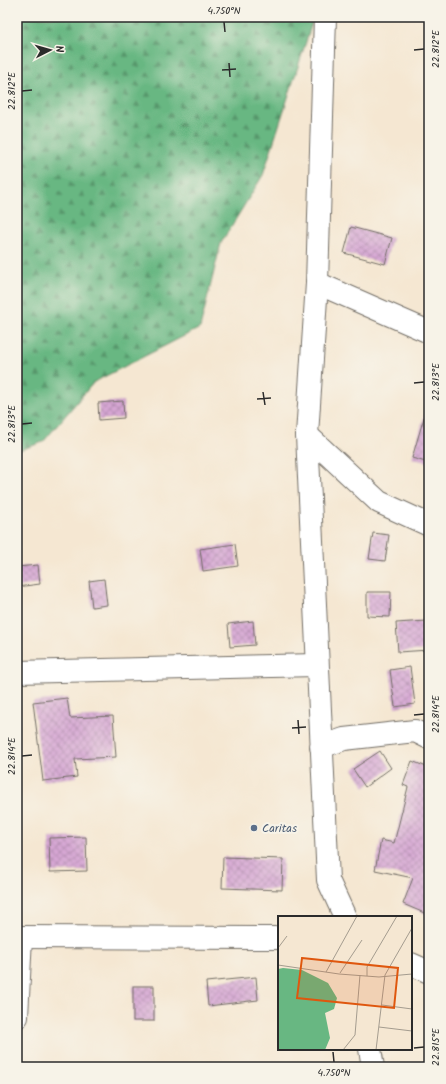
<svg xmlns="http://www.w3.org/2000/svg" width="446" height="1084" font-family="Kalam,sans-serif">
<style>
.forest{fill:url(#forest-firs);stroke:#4a7156}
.building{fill:url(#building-cross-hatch)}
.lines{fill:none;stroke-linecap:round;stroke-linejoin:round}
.minor-casing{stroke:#726d65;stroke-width:24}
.minor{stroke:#fff;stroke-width:22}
.ticks{fill:none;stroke:#2b2b2b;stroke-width:1.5}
.service-dot{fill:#5c6f8a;stroke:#f7f3e8;stroke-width:1.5}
.labels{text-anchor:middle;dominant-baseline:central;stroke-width:4;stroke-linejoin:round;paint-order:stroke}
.service-label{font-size:12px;fill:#4e5e75;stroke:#f7f3e8;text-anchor:start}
.inset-road{fill:none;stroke:#a49c8f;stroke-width:1}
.view{fill:#df570e;fill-opacity:0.15;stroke:#df570e;stroke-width:2}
.inset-edge{fill:none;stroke:#2b2b2b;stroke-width:2}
.neatline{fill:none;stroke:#2b2b2b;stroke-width:1.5}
.ticks-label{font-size:10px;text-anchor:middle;fill:#2b2b2b}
</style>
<defs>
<pattern id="forest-firs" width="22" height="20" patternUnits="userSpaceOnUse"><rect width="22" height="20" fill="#68b782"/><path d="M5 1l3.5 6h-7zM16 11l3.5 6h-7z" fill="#56956b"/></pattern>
<pattern id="building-cross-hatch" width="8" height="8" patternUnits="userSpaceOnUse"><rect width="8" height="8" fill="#d5a6d3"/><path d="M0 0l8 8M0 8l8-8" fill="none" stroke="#ad87ab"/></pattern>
</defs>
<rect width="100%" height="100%" fill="#f7f3e8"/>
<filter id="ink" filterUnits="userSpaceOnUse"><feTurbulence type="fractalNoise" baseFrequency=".025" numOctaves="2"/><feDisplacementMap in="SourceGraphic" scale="8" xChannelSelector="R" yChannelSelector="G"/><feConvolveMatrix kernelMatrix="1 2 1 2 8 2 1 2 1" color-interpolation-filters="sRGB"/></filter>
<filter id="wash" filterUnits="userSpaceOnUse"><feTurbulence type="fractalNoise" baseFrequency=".012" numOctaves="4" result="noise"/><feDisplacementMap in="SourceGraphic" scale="16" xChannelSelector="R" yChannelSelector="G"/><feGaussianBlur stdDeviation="0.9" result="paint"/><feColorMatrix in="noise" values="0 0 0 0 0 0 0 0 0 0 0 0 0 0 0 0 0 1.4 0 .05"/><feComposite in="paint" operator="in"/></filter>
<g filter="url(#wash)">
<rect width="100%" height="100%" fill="#f5e7d2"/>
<polygon class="forest" points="17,17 314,17 263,175 221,243 200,328 94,382 43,442 17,451"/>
<g id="blocks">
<g class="building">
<polygon points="351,227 392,238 385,264 344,253"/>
<polygon points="123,401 124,418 99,420 98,403"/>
<polygon points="425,414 429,415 429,463 412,458"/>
<polygon points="373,533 389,535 385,561 369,559"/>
<polygon points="235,544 238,566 203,571 200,549"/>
<polygon points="38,565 40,584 17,587 17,567"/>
<polygon points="104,579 107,605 92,607 89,581"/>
<polygon points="367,592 391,592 390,617 367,616"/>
<polygon points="253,621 255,645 230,647 228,624"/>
<polygon points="427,621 429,650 398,652 396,623"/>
<polygon points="410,667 415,704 395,707 390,670"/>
<polygon points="67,698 70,718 113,716 116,757 75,759 77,777 43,781 33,702"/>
<polygon points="380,751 391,768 365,787 353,769"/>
<polygon points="412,761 429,768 429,915 403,904 413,878 375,870 381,840 394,843 408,787 403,785"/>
<polygon points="86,837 87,871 50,872 49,838"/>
<polygon points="223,857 283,859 282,890 222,888"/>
<polygon points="256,977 258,1000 208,1006 206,982"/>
<rect x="133" y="986" width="21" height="35"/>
</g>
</g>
</g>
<g filter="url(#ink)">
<use href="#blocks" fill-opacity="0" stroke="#726d65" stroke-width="1"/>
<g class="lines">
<g class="minor-casing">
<g id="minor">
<polyline points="325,17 317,283 307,435 328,880 345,917"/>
<polyline points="317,283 429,332"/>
<polyline points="307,435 379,502 429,525"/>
<polyline points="17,672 317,665"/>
<polyline points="321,747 344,739 415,731 429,738"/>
<polyline points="17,937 279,938"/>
<polyline points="411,964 429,972"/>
<polyline points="17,1017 21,937"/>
<polyline points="370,1049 373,1067"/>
</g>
</g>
<use href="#minor" class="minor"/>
</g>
</g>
<path class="ticks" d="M224 22 225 32M414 50 424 49M229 63 230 77M222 70 236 69M22 91 32 90M414 383 424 382M263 392 265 405M257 399 271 398M22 424 32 423M414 715 424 714M298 720 299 734M292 728 306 727M22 756 32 755M414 1048 424 1047M333 1052 334 1062"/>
<circle class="service-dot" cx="254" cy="828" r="4"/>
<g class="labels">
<g class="service-label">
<text x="262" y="828">Caritas</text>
</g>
</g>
<g transform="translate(278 916)">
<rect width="134" height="134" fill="#f5e7d2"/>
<path d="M5 52 24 54 50 67 59 82 56 93 47 97 52 122 47 134H0V53Z" fill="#68b782"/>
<path class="inset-road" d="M0 32 9 20M0 49 61 58 101 61 134 58M48 56 79 0M62 57 84 24M89 60V51L119 0M104 89 134 93M101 111 134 115M65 134 77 119 82 59M98 134 107 59 134 12"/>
<path class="view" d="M24 42 120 52 116 92 19 82Z"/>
<rect width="134" height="134" class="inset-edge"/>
</g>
<rect width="446" height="1084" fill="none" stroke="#f7f3e8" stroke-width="44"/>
<g transform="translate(50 50) rotate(84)" stroke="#f7f3e8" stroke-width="3" paint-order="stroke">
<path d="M0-3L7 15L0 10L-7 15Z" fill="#2b2b2b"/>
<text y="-6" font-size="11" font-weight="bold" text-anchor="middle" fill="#2b2b2b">N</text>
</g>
<rect x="22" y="22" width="402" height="1040" class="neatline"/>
<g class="ticks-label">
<text x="224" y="14">4.750°N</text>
<text transform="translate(435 49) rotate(-90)" y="4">22.812°E</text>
<text transform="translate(11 91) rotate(-90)" y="4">22.812°E</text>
<text transform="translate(435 382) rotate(-90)" y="4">22.813°E</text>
<text transform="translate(11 424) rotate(-90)" y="4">22.813°E</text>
<text transform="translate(435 714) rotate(-90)" y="4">22.814°E</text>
<text transform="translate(11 756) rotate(-90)" y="4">22.814°E</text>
<text transform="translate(435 1047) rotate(-90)" y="4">22.815°E</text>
<text x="334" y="1076">4.750°N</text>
</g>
</svg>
